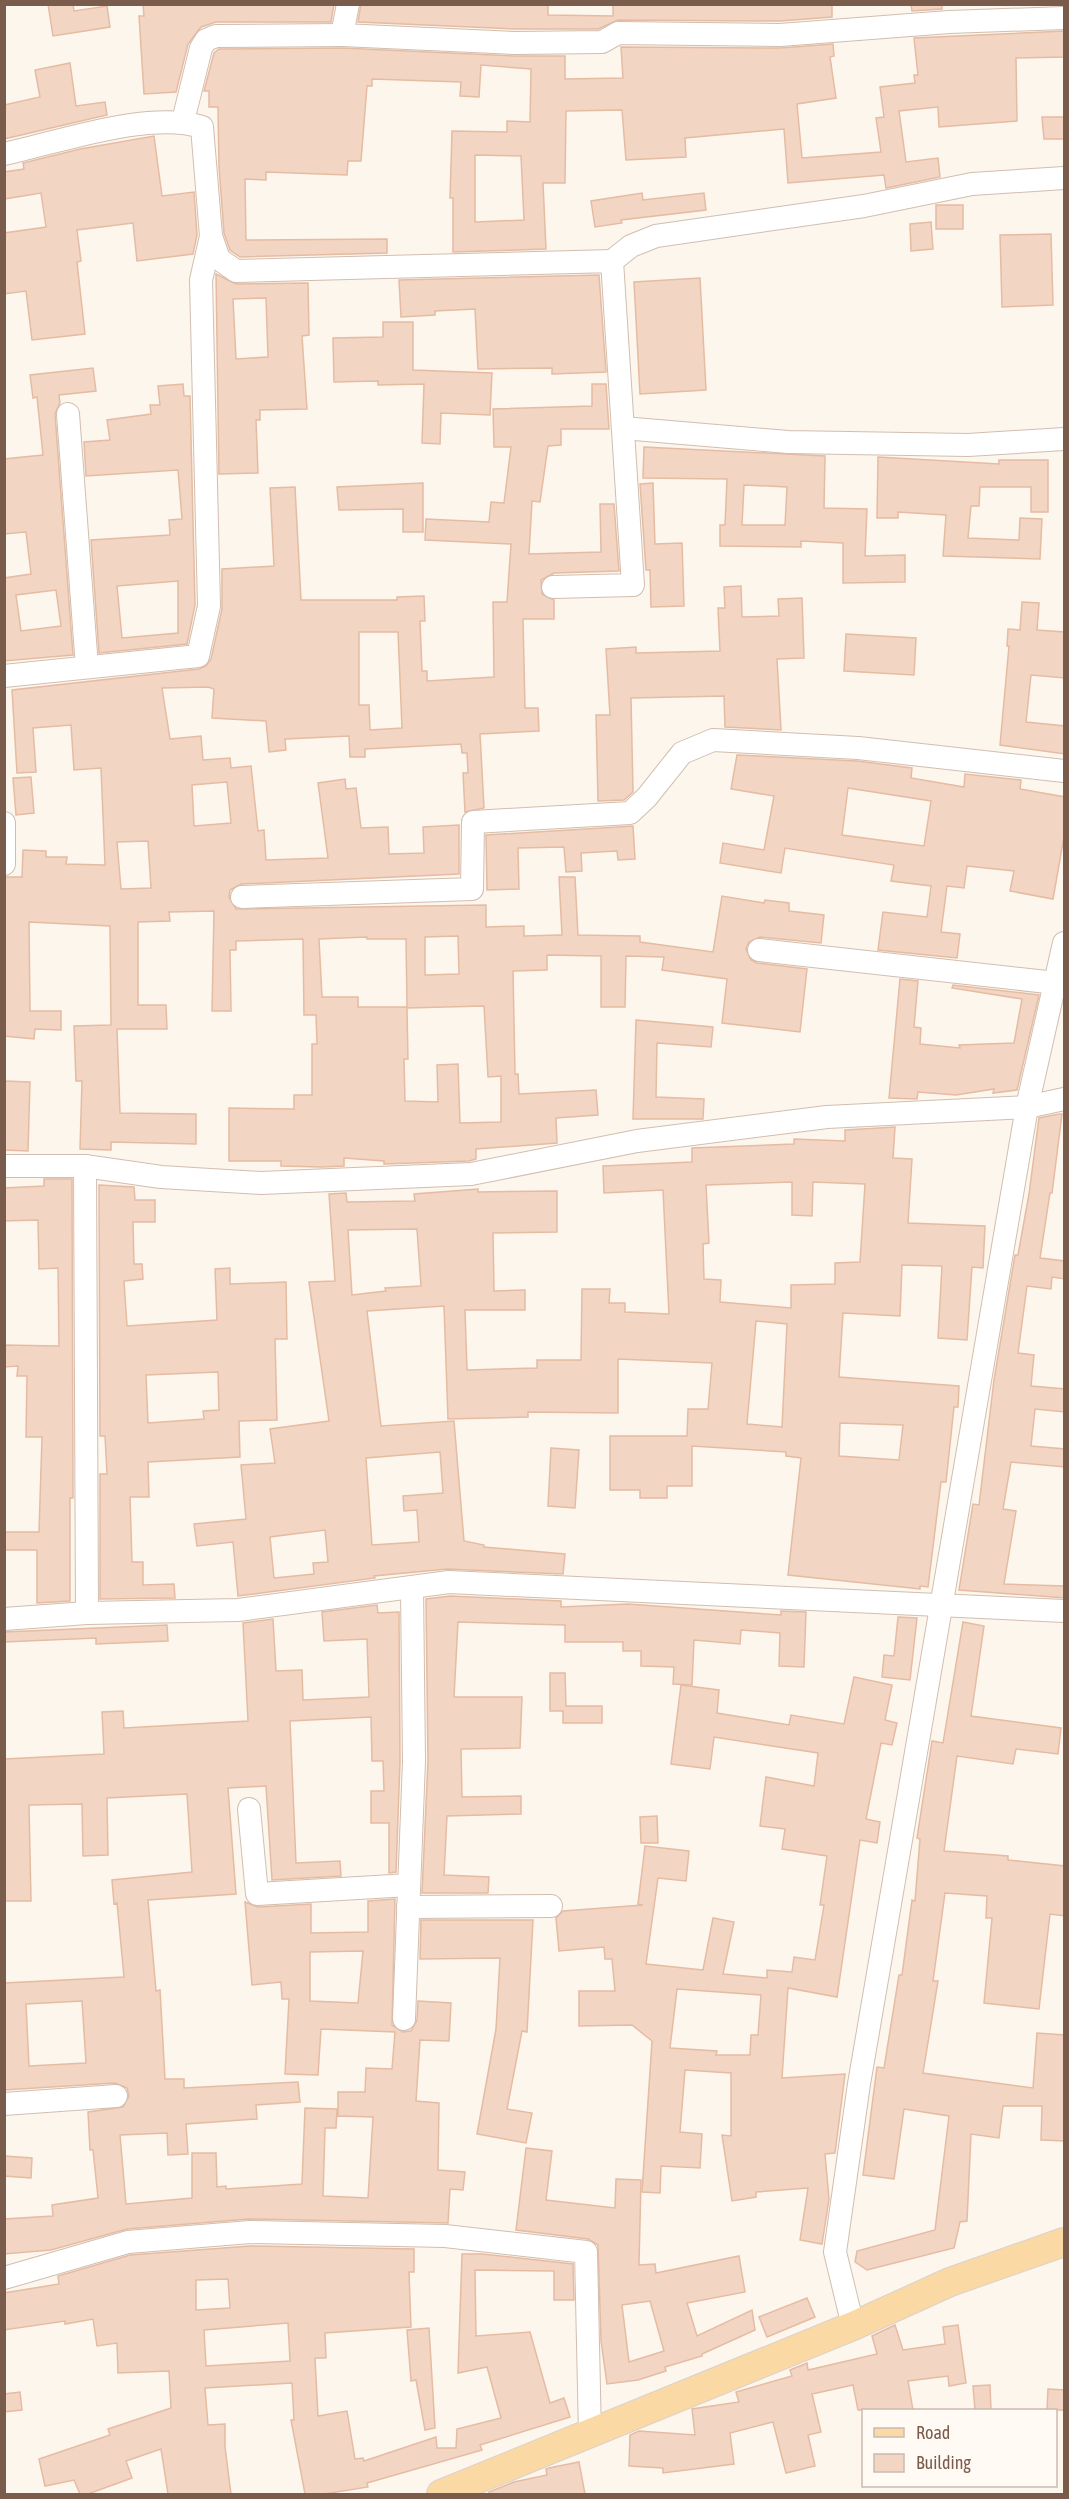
<svg xmlns="http://www.w3.org/2000/svg" width="1069" height="2499" font-family="'Asap Condensed',sans-serif">
<style>
.building{fill:#f3d5c3;stroke:#e6bba3;stroke-width:1.5;fill-rule:evenodd}
.lines{fill:none;stroke-linecap:round;stroke-linejoin:round}
.minor-casing{stroke:#d1beb0;stroke-width:24}
.major-casing{stroke:#dad1cd;stroke-width:30}
.minor{stroke:#fff;stroke-width:22}
.major{stroke:#fbd9a5;stroke-width:28}
</style>
<rect width="100%" height="100%" fill="#fdf6ec"/>
<g class="building">
<polygon points="48,4 73,4 74,11 107,6 110,27 53,36"/>
<polygon points="143,4 334,4 331,22 216,22 201,27 188,44 176,92 144,94 139,16 144,16"/>
<polygon points="361,4 548,4 548,15 613,16 613,4 832,4 832,17 780,21 618,20 598,29 515,29 358,22"/>
<polygon points="911,4 942,4 942,9 912,11"/>
<path d="M1065 31V57L1016 58 1017 121 939 127 938 107 899 111 906 162 938 158 940 177 886 188 884 175 788 183 784 129 685 138 686 157 626 160 622 110 566 111 565 183H543L546 249 453 252V198H450L452 131 507 132V121L530 122 531 69 481 65 479 97 460 96 461 82 372 79V86H367L361 161H348L347 175 266 172V180L245 179 246 240 387 239V253L240 257 230 250 224 233 219 167 218 107H209V91H204L214 53 219 49 342 48 514 56H565V79L623 78 621 47 780 48 833 44 834 56 830 57 836 98 797 104 802 158 881 152 876 118 884 117 880 87 915 83 914 75H918L914 38ZM475 155 521 156 524 220 475 222Z"/>
<polygon points="70,63 76,106 105,102 107,115 4,139 4,105 40,97 35,70"/>
<polygon points="1042,117 1065,117 1065,139 1044,139"/>
<polygon points="154,136 162,196 194,192 197,235 193,254 137,261 133,223 77,230 81,261 77,262 85,334 32,340 26,291 4,294 4,233 46,227 41,193 4,199 4,172 24,169 23,163 80,149"/>
<polygon points="642,193 643,200 704,193 706,210 621,220 622,223 595,227 591,201"/>
<rect x="936" y="205" width="27" height="24"/>
<polygon points="931,222 933,249 911,251 910,224"/>
<polygon points="1051,234 1053,305 1002,307 1000,235"/>
<path d="M216 274 236 284 308 283 309 335 302 336 307 409 260 410V420H256L258 473 219 474ZM266 298 268 357 236 359 233 299Z"/>
<polygon points="599,275 606,372 552,374 552,368 478,369 475,309 435,311 435,315 401,317 399,280"/>
<polygon points="700,278 706,390 640,394 634,282"/>
<polygon points="383,322 413,322 413,370 492,373 490,415 441,413 440,444 422,443 424,384 378,385 378,381 334,382 333,338 383,337"/>
<path d="M93 368 96 391 59 395 60 403 55 414 73 655 4 661V578L31 574 26 532 4 534V459L43 455 37 397 33 398 30 375ZM56 590 61 626 21 631 16 595Z"/>
<path d="M183 384 184 396H190L195 605 187 644 99 653 91 540 170 535 169 520 182 519 178 470 86 476 84 442 110 440 107 420 151 414 150 405H160L158 386ZM178 581V633L122 638 117 586Z"/>
<path d="M592 384H606L609 429H561V445L548 446 540 502 532 501 529 554 601 552 600 504H614L619 571 554 573 541 580 542 594 554 600V619H523L525 708H538L539 731 480 734 484 808 465 812 463 773H468L467 753H462L461 744 365 749V757H350L349 736 285 739 286 750 269 752 266 721 212 718 214 689 208 687 162 688 170 739 201 736 203 760 230 758 231 768 251 766 258 831 264 830 266 860 328 858 318 783 345 779 346 789 356 788 361 828 388 827 389 854 424 853 423 827 459 825V874L241 884 230 890 229 897 236 909 486 905V927L524 926V936L559 935H562L559 877H575L578 935 640 936V942L713 952 722 896 764 903 765 900 789 903V911L824 915 821 943 760 937 749 942 746 949 751 960 757 963 807 969 800 1032 722 1023 727 979 662 970 664 957 626 956 625 1007H601V956L547 955V970L513 971 515 1074H518L519 1094 596 1090 598 1115 556 1118 557 1143 476 1149V1159L469 1161 384 1164V1161L344 1158V1166L322 1167 281 1166V1161H229V1108L294 1109V1095H312V1044H317L316 1015H304L303 939 236 941V950H230L231 1011H212L214 911 169 912 170 921 138 922V1005H166L167 1029H117L120 1113 196 1114V1144L111 1142V1150L80 1149 82 1081H76L74 1026 111 1025 110 926 29 922 30 1011H61V1030L35 1029 34 1039 4 1036V877H22L23 850 46 851V857H67L66 864 105 865 101 768 74 770 71 725 33 728 36 772 17 773 12 690 199 669 206 666 211 659 222 609V569L274 566 270 488 295 487 301 600H397V597L424 596 425 621H420L422 671H427V681L494 677 493 602H507L511 544 425 540 426 519 489 522 491 502 504 503 511 447H494L493 409 592 406ZM359 632H398L402 728 370 730 369 705H359ZM227 782 231 823 194 826 192 785ZM148 841 151 888 121 889 117 842ZM458 936 459 974 425 975V937ZM367 937V939H406L407 1007H358V997H322L319 939ZM484 1006 488 1077 501 1076V1122L460 1123 458 1064 437 1065 438 1102 405 1101 404 1059H408L407 1008Z"/>
<path d="M644 447 825 456 824 508 867 509 865 556 905 555V582L843 583V543L801 541V547L720 546V525H725L727 479 643 478ZM744 485 787 487 785 525H742Z"/>
<polygon points="878,457 999,464 999,460 1048,460 1048,512 1031,512 1031,487 980,487 979,506 971,506 968,538 1019,540 1020,518 1042,519 1040,559 943,556 946,515 898,512 898,518 877,518"/>
<polygon points="423,483 423,532 403,532 403,509 339,510 337,487"/>
<polygon points="653,483 655,544 682,543 684,606 651,607 650,570 646,570 640,484"/>
<polygon points="741,586 742,617 779,616 778,599 802,598 804,658 777,659 781,730 725,727 724,696 631,698 633,792 624,800 598,801 596,715 610,715 606,649 636,647 636,653 720,651 718,608 725,608 724,587"/>
<polygon points="1022,602 1039,603 1037,630 1065,632 1065,678 1031,675 1026,722 1065,726 1065,754 1000,745 1009,646 1007,646 1008,629 1020,630"/>
<polygon points="846,634 916,638 914,675 844,671"/>
<path d="M737 755 857 761 912 768 911 778 964 787 965 774 1021 780 1020 789 1065 797V831L1053 899 1010 891 1014 871 967 866 964 888 947 886 941 932 960 934 957 958 878 950 883 912 927 917 931 886 891 881 894 865 785 848 781 873 720 863 723 843 764 850 774 796 731 789ZM848 788 931 801 924 846 842 835Z"/>
<polygon points="31,777 34,813 16,815 13,778"/>
<polygon points="633,826 635,859 618,860 617,851 581,853 582,871 566,872 564,847 518,848 519,889 487,890 486,835"/>
<polygon points="900,979 918,981 914,1027 921,1028 920,1044 960,1048 959,1045 1014,1043 1022,999 952,988 953,985 1039,995 1017,1090 993,1093 994,1089 956,1095 918,1092 917,1099 889,1098"/>
<polygon points="636,1020 713,1027 711,1047 657,1043 656,1097 704,1099 703,1119 633,1119"/>
<polygon points="4,1081 30,1082 28,1151 4,1150"/>
<polygon points="1059,1114 1062,1114 1052,1193 1050,1193 1040,1258 1065,1261 1065,1279 1052,1277 1051,1289 1027,1286 1018,1353 1034,1355 1031,1386 1065,1389 1065,1412 1035,1409 1031,1446 1065,1449 1065,1467 1011,1462 1003,1509 1016,1511 1004,1584 1065,1586 1065,1598 959,1590 973,1504 979,1505 994,1380 1015,1255 1018,1255 1029,1194 1039,1118"/>
<path d="M895 1127 893 1158 912 1159 908 1223 985 1226 983 1268 972 1267 967 1340 938 1338 942 1266 902 1265 900 1316 843 1313 839 1377 959 1386 958 1407H954L946 1482H941L928 1587 920 1586V1589L788 1575 801 1458 786 1456V1452L692 1446V1486H667V1498H640V1490H610V1436H687L688 1409H708L712 1363 618 1359V1413L528 1412V1417L448 1419 444 1306 367 1311 381 1426 454 1421 464 1541 484 1545V1547L565 1554 563 1574 447 1569 374 1576 375 1578 238 1596 233 1542 197 1546 194 1524 246 1519 241 1465 275 1463 270 1429 329 1421 309 1282 335 1281 329 1194 346 1193 347 1202 415 1201 414 1194 478 1189V1192L557 1191V1232L493 1233 494 1291 525 1290V1310H465L467 1370 537 1368V1360H581L582 1289H610L609 1303H625V1312L669 1314 663 1190 604 1193 603 1166 692 1162V1148L794 1144V1139L845 1141V1130ZM792 1182V1215L812 1216 813 1182 865 1184 860 1262 835 1263V1284L791 1285V1308L720 1302 721 1280 704 1279 703 1244 709 1243 706 1185ZM417 1229 421 1286 385 1288 386 1291 352 1295 348 1230ZM756 1321 787 1324 782 1427 747 1424ZM840 1423 903 1425 899 1460 839 1456ZM440 1452 443 1493 403 1496 404 1511 417 1510 419 1542 372 1545 366 1458ZM325 1530 328 1562 313 1563 314 1574 274 1578 270 1537Z"/>
<polygon points="44,1179 72,1179 73,1498 70,1498 70,1601 37,1603 37,1550 5,1550 5,1532 39,1532 42,1437 26,1437 27,1376 17,1376 18,1366 4,1367 4,1345 59,1346 58,1268 39,1269 38,1220 4,1221 4,1188 44,1186"/>
<path d="M99 1185 134 1187 135 1200H155V1222H133L134 1264H142L143 1279 124 1281 127 1326 217 1320 215 1269 230 1268V1284L286 1282 287 1339H275L277 1420 239 1421 240 1457 148 1462 149 1497H130L132 1562H143V1585L174 1584 175 1598 100 1599V1474H107L105 1436H100ZM218 1372 219 1410 203 1411 204 1419 148 1423 146 1375Z"/>
<polygon points="551,1448 579,1450 575,1508 548,1506"/>
<polygon points="450,1596 561,1601 561,1607 628,1604 781,1615 781,1611 806,1612 804,1667 779,1666 780,1633 741,1630 740,1644 694,1640 692,1685 673,1684 674,1667 641,1666 641,1651 623,1651 623,1642 565,1642 565,1625 458,1622 454,1697 522,1697 520,1748 461,1749 462,1797 521,1796 521,1814 447,1816 444,1875 489,1877 488,1893 422,1893 428,1761 426,1599"/>
<path d="M377 1605 378 1613 399 1612 400 1761 396 1872 389 1873V1823H371V1791H384L383 1761H372L371 1717 290 1721 296 1863 340 1861 341 1876 272 1880 266 1786 228 1788 236 1894 148 1900 156 1991 160 1990 165 2079H184V2088L298 2082 300 2102 256 2105 257 2119 186 2124 188 2154 168 2155 167 2133 120 2135 126 2204 192 2198V2153H216L217 2187 226 2186V2189L302 2184 305 2108 337 2109 336 2128H325L323 2196 368 2198 373 2117 338 2116V2092H365L366 2068 392 2069 395 2032 321 2029 318 2075 285 2074 289 1999H282L281 1982 252 1985 245 1902 258 1907 311 1904V1933L368 1932V1901L395 1899 392 2025 403 2032 411 2031 417 2020 418 2001 451 2003 449 2041 420 2040 416 2101 439 2103 438 2170 465 2172 463 2190 450 2189 448 2223 249 2219 127 2229 51 2250 4 2254V2219L53 2216 52 2205 98 2198 93 2150H90L88 2112 123 2107 129 2096 127 2088 115 2083 4 2090V1983L124 1977 117 1903 114 1904 112 1880 192 1872 187 1794 107 1798 108 1855 83 1856 82 1804 29 1805 31 1901H4V1759L104 1754 102 1712 123 1711 124 1728 248 1721 243 1623 273 1619 276 1671 302 1670 303 1700 369 1697 367 1639 324 1641 322 1612ZM363 1951 358 2003 310 2001V1952ZM82 2001 86 2063 29 2066 26 2004Z"/>
<polygon points="898,1617 917,1618 910,1680 882,1677 884,1655 894,1656"/>
<polygon points="963,1622 984,1626 971,1716 1061,1728 1058,1754 1016,1749 1013,1764 957,1756 944,1851 1008,1856 1008,1860 1065,1866 1065,1916 1050,1914 1039,2009 984,2003 992,1918 986,1918 987,1896 945,1893 933,1981 938,1981 923,2073 1033,2088 1037,2033 1065,2035 1065,2141 1041,2140 1042,2106 1003,2106 999,2138 971,2134 967,2221 960,2222 954,2248 867,2270 855,2262 857,2251 935,2230 949,2116 904,2109 894,2179 863,2175 877,2067 884,2068 899,1975 902,1975 912,1900 915,1901 920,1839 917,1838 932,1741 943,1743"/>
<polygon points="167,1625 168,1641 96,1644 96,1638 4,1642 4,1632"/>
<polygon points="550,1673 565,1673 566,1706 602,1706 602,1723 563,1723 563,1711 550,1711"/>
<path d="M854 1677 892 1685 885 1720 897 1723 892 1745 881 1743 866 1819 880 1822 877 1843 860 1840 837 1997 788 1988 782 2078 845 2074 835 2153 825 2154 829 2199 822 2244 800 2240 808 2188 756 2192V2197L732 2201 722 2135 731 2136V2073L685 2070 680 2132 702 2134 700 2168 661 2166 660 2193 642 2192 652 2041 632 2025 579 2026V1991H615L612 1959H605L604 1947 559 1951 556 1918 563 1911 643 1905 638 1904 645 1846 689 1851 686 1881 658 1878 646 1964 703 1970 713 1918 734 1922 723 1974 767 1978V1970L792 1972 794 1957 815 1960 824 1905H820L827 1856 782 1849 785 1829 760 1826 766 1777 814 1786 818 1753 714 1737 710 1769 671 1764 681 1685 719 1690 717 1713 789 1725 791 1715 844 1724ZM677 1989 761 1995 758 2035H751L750 2055H716L717 2051 670 2048Z"/>
<polygon points="657,1816 658,1843 641,1843 640,1817"/>
<polygon points="421,1920 533,1920 527,2032 522,2031 507,2109 532,2113 526,2143 477,2134 496,2029 500,1958 420,1959"/>
<path d="M526 2148 552 2151 546 2200 615 2208 616 2179 641 2180 639 2265 655 2264 656 2273 739 2256 745 2292 687 2303 697 2336 752 2310 755 2330 702 2354V2356L665 2367 666 2371 638 2380 607 2384 601 2341 598 2245 588 2239 516 2230ZM650 2301 664 2351 629 2362 622 2305Z"/>
<polygon points="4,2156 32,2158 31,2178 4,2176"/>
<path d="M250 2246 414 2249V2272H409L411 2327 325 2333 326 2358H315L318 2416 347 2411 355 2459 363 2458 364 2461 436 2437 437 2448H456L457 2429 501 2418 487 2367 458 2373 462 2254H482L573 2264 574 2300H554V2271L475 2270 476 2336 530 2332 550 2403 564 2398 570 2417 480 2445 482 2450 367 2483 368 2487 324 2494H305L291 2420H294L292 2383 205 2388 208 2425 225 2424V2447L231 2494H168L161 2449 126 2461 132 2478 88 2494H80L74 2480 45 2486 39 2459 110 2435 108 2429 171 2408 169 2371 118 2373 117 2343 97 2346 93 2319 65 2324V2321L4 2330V2293L59 2284 58 2276 130 2255ZM228 2279 230 2308 196 2310V2280ZM288 2323 290 2361 206 2366 204 2330Z"/>
<polygon points="807,2298 815,2317 767,2337 759,2317"/>
<polygon points="895,2325 903,2350 945,2344 943,2327 958,2325 966,2383 949,2386 948,2376 908,2381 913,2410 858,2410 853,2385 812,2394 821,2432 808,2435 815,2466 786,2473 773,2422 730,2433 734,2464 663,2473 663,2468 629,2466 630,2435 639,2431 695,2435 692,2409 739,2402 736,2392 792,2376 790,2370 805,2364 807,2363 808,2370 877,2354 872,2336"/>
<polygon points="429,2328 435,2428 425,2430 416,2380 411,2381 407,2330"/>
<polygon points="990,2385 991,2410 975,2410 973,2386"/>
<polygon points="1048,2389 1065,2390 1065,2410 1047,2410"/>
<polygon points="20,2392 22,2410 4,2412 4,2394"/>
<polygon points="579,2462 585,2494 489,2494 489,2492 514,2482 547,2475 546,2469 549,2468"/>
</g>
<g class="lines">
<g class="minor-casing">
<g id="minor">
<polyline points="348,4 342,35 515,43 602,42 618,33 780,35 949,22 1064,18"/>
<polyline points="183,121 201,48 206,40 216,36 342,35"/>
<path d="M4 154C60 142 149 110 202 127L211 236 219 259 236 271 612 261 633 585 553 587"/>
<polyline points="612,261 631,246 656,236 864,206 972,184 1064,178"/>
<polyline points="68,414 87,667"/>
<polyline points="623,428 788,442 968,445 1064,439"/>
<polyline points="4,676 198,656 209,606 201,280 211,236"/>
<polyline points="4,823 4,864"/>
<polyline points="242,897 472,889 473,822 630,813 647,797 682,753 713,740 858,748 1064,771"/>
<polyline points="759,950 1056,983"/>
<polyline points="4,1166 85,1166 161,1177 261,1183 471,1174 637,1141 827,1117 1027,1107 1064,1099"/>
<polyline points="85,1166 87,1613"/>
<polyline points="4,1619 87,1613 238,1610 449,1582 1064,1611"/>
<polyline points="249,1809 257,1894 409,1885"/>
<polyline points="408,1907 551,1906"/>
<polyline points="404,2019 414,1761 412,1588"/>
<polyline points="4,2104 116,2096"/>
<polyline points="4,2278 128,2242 250,2232 445,2236 586,2252 590,2436"/>
<polyline points="853,2326 835,2252 859,2084 1027,1107 1064,943"/>
</g>
</g>
<g class="major-casing">
<polyline id="major" points="441,2494 853,2326 950,2282 1064,2242"/>
</g>
<use href="#minor" class="minor"/>
<use href="#major" class="major"/>
</g>
<rect width="1069" height="2499" fill="none" stroke="#7a5c4d" stroke-width="12"/>
<rect x="862" y="2409" width="195" height="78" fill="#fffaf3" stroke="#cabbb1" stroke-width="1.5"/>
<rect x="874" y="2428" width="30" height="9" fill="#fbd9a5" stroke="#cabbb1" stroke-width="1.5"/>
<text x="916" y="2439" font-size="18" fill="#7a5c4d">Road</text>
<rect x="874" y="2454" width="30" height="18" fill="#f3d5c3" stroke="#cabbb1" stroke-width="1.5"/>
<text x="916" y="2469" font-size="18" fill="#7a5c4d">Building</text>
</svg>
